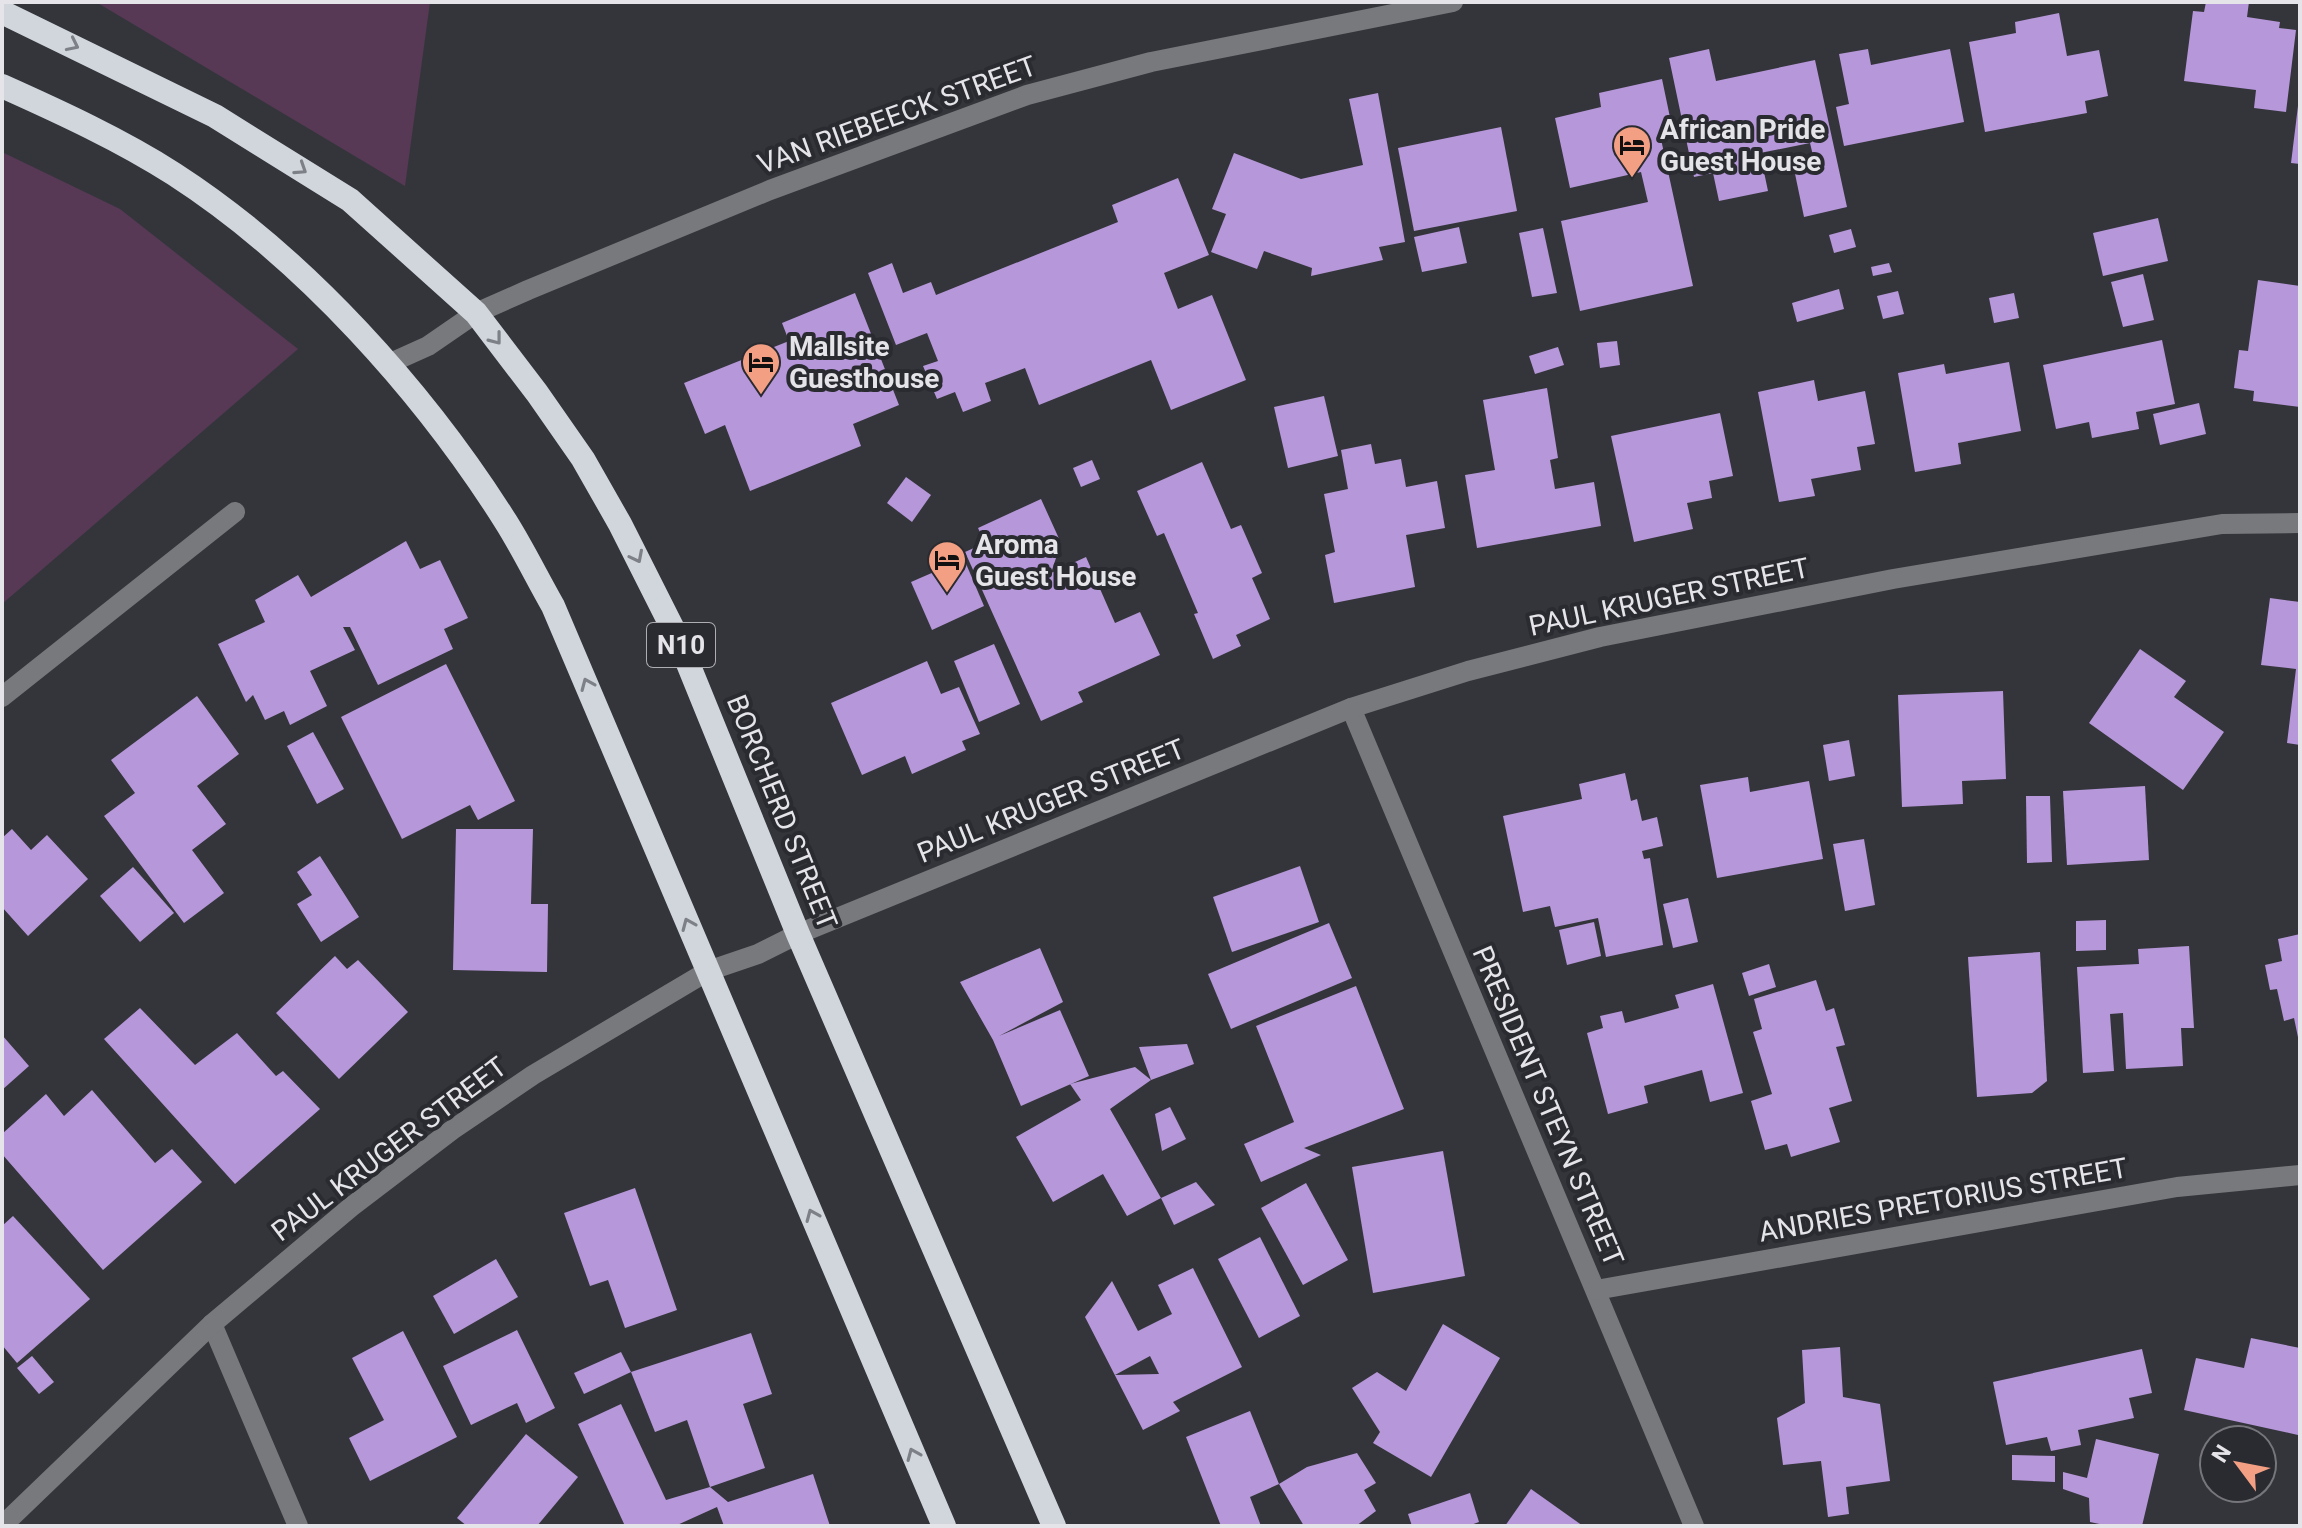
<svg xmlns="http://www.w3.org/2000/svg" width="2302" height="1528" font-family="Roboto,sans-serif">
<style>
.green{fill:#573955}
.building{fill:#b697d9;fill-rule:evenodd}
.lines{fill:none;stroke-linecap:round;stroke-linejoin:round}
.minor{stroke:#77797c;stroke-width:20}
.highway{stroke:#d1d6dd;stroke-width:24}
.oneway{stroke:#7e8087}
.labels{text-anchor:middle;dominant-baseline:central;stroke-width:8;stroke-linejoin:round;paint-order:stroke}
.shield{fill:#2a2b31;stroke:#adadb2;stroke-width:2}
.shield-label{font-size:26px;font-weight:bold;fill:#e5e5e9}
.street-label{font-size:28px;fill:#e5e5e9;stroke:#2a2b31}
.poi-label{font-size:28px;font-weight:bold;fill:#e5e5e9;stroke:#2a2b31;text-anchor:start}
</style>
<rect width="100%" height="100%" fill="#34353b"/>
<g class="green">
<polygon points="96,2 430,2 405,186"/>
<polygon points="2,152 120,209 298,349 2,604"/>
</g>
<g class="building">
<polygon points="2206,2 2249,2 2247,17 2280,22 2279,28 2296,30 2286,112 2254,108 2256,90 2184,81 2193,11 2204,12"/>
<polygon points="2059,13 2067,56 2099,50 2108,96 2085,101 2087,113 1985,132 1969,42 2016,33 2015,22"/>
<polygon points="1709,49 1716,81 1815,60 1847,207 1804,217 1794,169 1815,164 1810,143 1760,153 1768,191 1719,201 1713,173 1694,177 1669,58"/>
<polygon points="1868,49 1871,65 1950,49 1964,122 1844,146 1836,107 1849,104 1839,54"/>
<polygon points="1662,79 1672,127 1659,130 1693,286 1580,311 1561,221 1648,202 1641,172 1570,188 1555,118 1601,107 1599,93"/>
<polygon points="1378,93 1405,242 1379,247 1383,260 1311,276 1312,268 1264,251 1257,269 1211,252 1226,214 1212,209 1234,153 1301,179 1363,165 1349,99"/>
<polygon points="2298,106 2300,107 2300,164 2291,163"/>
<polygon points="1501,127 1517,211 1414,231 1398,148"/>
<polygon points="1178,178 1209,255 1164,273 1178,309 1212,295 1246,380 1171,410 1151,360 1039,405 1025,368 985,383 991,401 963,412 955,392 937,399 923,366 938,361 927,333 896,345 868,273 892,263 903,293 931,282 936,295 1118,222 1112,205"/>
<polygon points="2158,218 2168,261 2103,276 2093,233"/>
<polygon points="1459,227 1467,263 1422,272 1414,237"/>
<polygon points="1543,228 1557,293 1532,297 1519,233"/>
<polygon points="1851,229 1856,247 1834,253 1829,235"/>
<polygon points="1889,263 1892,272 1873,276 1871,267"/>
<polygon points="2143,274 2154,320 2123,327 2111,282"/>
<polygon points="2258,280 2300,286 2300,407 2253,401 2254,391 2234,388 2239,350 2248,351"/>
<polygon points="1839,289 1844,309 1797,322 1792,303"/>
<polygon points="1898,291 1904,314 1883,319 1877,296"/>
<polygon points="855,293 899,405 853,424 861,446 750,491 725,425 705,434 684,383 789,341 782,323"/>
<polygon points="2014,293 2019,318 1994,323 1989,298"/>
<polygon points="2162,340 2175,404 2136,412 2139,429 2092,438 2089,422 2056,429 2043,365"/>
<polygon points="1617,341 1620,365 1600,368 1597,343"/>
<polygon points="1558,347 1564,365 1535,374 1529,356"/>
<polygon points="2009,362 2021,431 1958,443 1961,464 1915,472 1898,373 1944,364 1946,374"/>
<polygon points="1814,380 1818,401 1865,391 1875,444 1857,447 1861,470 1811,479 1815,496 1779,502 1758,392"/>
<polygon points="1547,388 1558,458 1550,460 1555,489 1594,482 1601,526 1477,548 1465,475 1495,470 1483,400"/>
<polygon points="1324,396 1338,456 1288,468 1274,407"/>
<polygon points="2199,403 2206,434 2160,445 2153,414"/>
<polygon points="1720,413 1733,476 1709,481 1712,498 1687,503 1693,529 1634,542 1611,436"/>
<polygon points="1371,444 1375,464 1401,459 1406,487 1437,481 1445,528 1406,535 1415,587 1334,603 1325,555 1335,552 1324,494 1348,489 1341,450"/>
<polygon points="1092,460 1100,479 1081,487 1073,468"/>
<polygon points="1202,462 1231,529 1241,525 1262,573 1252,578 1270,619 1236,635 1241,646 1213,659 1194,614 1198,613 1164,533 1157,536 1137,491"/>
<polygon points="906,477 931,495 912,522 887,503"/>
<polygon points="1041,499 1061,543 1051,573 1086,557 1115,623 1140,612 1160,655 1078,692 1083,702 1041,721 965,552 985,543 978,528"/>
<polygon points="406,541 420,569 440,560 468,618 444,629 453,649 378,685 350,627 343,627 355,650 310,671 327,706 290,725 284,711 265,720 253,695 246,702 218,644 265,622 255,600 298,575 311,597"/>
<polygon points="964,559 984,606 932,630 911,582"/>
<polygon points="2270,598 2300,602 2300,745 2287,743 2296,669 2261,665"/>
<polygon points="994,644 1020,704 979,722 954,661"/>
<polygon points="2140,649 2186,681 2174,697 2224,732 2183,790 2089,723"/>
<polygon points="927,661 941,694 959,687 980,734 962,741 966,750 912,774 905,756 862,775 831,703"/>
<polygon points="446,664 515,801 478,820 470,805 402,839 341,717"/>
<polygon points="2003,691 2006,779 1962,781 1963,804 1902,807 1898,695"/>
<polygon points="197,696 239,754 197,786 226,824 192,850 224,893 184,923 104,816 135,793 111,760"/>
<polygon points="313,732 344,789 317,804 287,746"/>
<polygon points="1849,740 1855,776 1829,781 1823,745"/>
<polygon points="1625,773 1631,801 1637,799 1642,821 1657,817 1663,846 1642,851 1644,859 1650,858 1663,945 1606,957 1598,918 1555,927 1550,906 1523,912 1503,816 1582,799 1579,784"/>
<polygon points="1748,777 1750,792 1809,781 1823,859 1717,878 1700,785"/>
<polygon points="2145,786 2149,860 2067,865 2063,791"/>
<polygon points="2026,796 2050,796 2052,862 2027,863"/>
<polygon points="12,829 31,850 47,835 88,879 28,936 2,907 2,838"/>
<polygon points="456,829 533,829 531,904 548,904 547,972 453,970"/>
<polygon points="1864,839 1875,905 1845,911 1833,844"/>
<polygon points="320,856 359,917 321,942 297,904 312,895 297,872"/>
<polygon points="1300,866 1319,922 1232,952 1213,897"/>
<polygon points="133,867 174,913 140,942 100,896"/>
<polygon points="1688,898 1698,942 1673,948 1663,904"/>
<polygon points="2106,920 2106,950 2076,951 2076,921"/>
<polygon points="1594,922 1601,956 1567,965 1559,930"/>
<polygon points="1329,923 1352,978 1231,1029 1208,974"/>
<polygon points="2300,934 2300,1041 2299,1042 2294,1018 2284,1021 2277,989 2270,990 2265,965 2282,961 2278,939"/>
<polygon points="2189,946 2194,1028 2181,1028 2183,1066 2126,1069 2123,1013 2110,1014 2114,1071 2083,1073 2077,967 2139,964 2138,949"/>
<polygon points="1040,948 1063,1002 999,1036 1060,1010 1089,1076 1021,1106 993,1040 960,982"/>
<polygon points="2040,952 2047,1081 2032,1093 1977,1097 1968,957"/>
<polygon points="335,956 347,969 358,960 408,1012 339,1079 276,1013"/>
<polygon points="1769,964 1776,987 1749,996 1742,973"/>
<polygon points="1816,980 1826,1011 1834,1008 1845,1045 1836,1047 1852,1101 1829,1108 1840,1142 1791,1157 1787,1144 1765,1150 1751,1101 1772,1094 1753,1032 1762,1029 1754,999"/>
<polygon points="1713,984 1743,1093 1710,1102 1702,1070 1644,1086 1648,1103 1608,1114 1587,1033 1603,1028 1600,1016 1622,1011 1625,1023 1679,1008 1675,995"/>
<polygon points="1356,986 1404,1109 1304,1148 1321,1155 1261,1182 1244,1144 1294,1122 1256,1026"/>
<polygon points="140,1008 195,1065 237,1033 276,1076 283,1071 320,1109 235,1184 104,1039"/>
<polygon points="2,1035 29,1066 2,1090"/>
<polygon points="1187,1044 1194,1064 1151,1080 1139,1047"/>
<polygon points="1135,1067 1151,1080 1110,1109 1161,1198 1127,1216 1103,1174 1053,1202 1016,1137 1081,1100 1070,1084"/>
<polygon points="92,1090 155,1163 172,1149 202,1182 103,1270 2,1154 2,1134 46,1094 64,1116"/>
<polygon points="1170,1107 1186,1139 1162,1151 1155,1114"/>
<polygon points="1443,1151 1465,1276 1373,1293 1352,1167"/>
<polygon points="1196,1182 1215,1205 1174,1225 1161,1198"/>
<polygon points="1306,1183 1348,1260 1303,1285 1261,1208"/>
<polygon points="635,1188 677,1310 625,1328 608,1280 590,1286 564,1213"/>
<polygon points="13,1216 90,1299 17,1363 2,1345 2,1226"/>
<polygon points="1260,1237 1300,1316 1259,1338 1218,1259"/>
<polygon points="496,1259 518,1297 454,1334 433,1296"/>
<path d="M1193 1268 1242 1367 1173 1402 1180 1411 1143 1430 1085 1317 1112 1281 1138 1331 1172 1314 1158 1285ZM1150 1356 1159 1374 1115 1375Z"/>
<polygon points="1443,1324 1500,1358 1431,1477 1373,1443 1380,1432 1352,1388 1377,1372 1406,1391"/>
<polygon points="517,1330 555,1408 526,1423 517,1403 471,1425 443,1366"/>
<polygon points="403,1331 457,1437 370,1481 349,1438 384,1420 352,1358"/>
<polygon points="751,1333 772,1394 743,1404 765,1468 710,1487 687,1420 655,1432 631,1372"/>
<polygon points="2251,1338 2300,1348 2298,1435 2184,1410 2196,1358 2244,1368"/>
<polygon points="1840,1347 1843,1397 1880,1404 1890,1481 1846,1487 1849,1514 1828,1517 1821,1461 1783,1465 1777,1418 1805,1403 1802,1350"/>
<polygon points="2142,1349 2152,1393 2129,1398 2134,1418 2078,1430 2081,1445 2051,1451 2047,1437 2006,1445 1993,1382"/>
<polygon points="621,1352 631,1372 584,1394 574,1373"/>
<polygon points="32,1356 54,1382 39,1394 17,1368"/>
<polygon points="621,1404 666,1500 710,1487 728,1502 813,1474 830,1526 724,1526 717,1507 675,1526 625,1526 578,1424"/>
<polygon points="1250,1411 1279,1484 1250,1497 1261,1526 1221,1526 1186,1437"/>
<polygon points="526,1434 578,1477 537,1526 467,1526 457,1518"/>
<polygon points="2096,1439 2159,1454 2142,1526 2109,1526 2090,1522 2089,1498 2063,1489 2063,1472 2087,1478"/>
<polygon points="1357,1453 1376,1483 1364,1490 1376,1511 1356,1526 1304,1526 1279,1484 1307,1467"/>
<polygon points="2012,1455 2055,1456 2055,1482 2012,1480"/>
<polygon points="1531,1489 1583,1526 1505,1526"/>
<polygon points="1470,1493 1479,1522 1468,1526 1412,1526 1408,1514"/>
</g>
<g class="lines">
<g class="minor">
<polyline points="388,364 428,346 476,313 528,290 770,190 1027,95 1151,62 1453,2"/>
<polyline points="2,697 235,512"/>
<polyline points="1351,708 1694,1526"/>
<polyline points="1596,1290 2177,1187 2300,1175"/>
<polyline points="212,1324 298,1526"/>
<polyline points="2,1526 212,1324 351,1207 452,1130 533,1075 708,971 758,954 798,934 1351,708 1468,671 1600,637 1893,579 2222,524 2300,523"/>
</g>
<g class="highway">
<polyline points="2,12 215,116 350,200 476,313 537,393 583,459 620,524 678,639 798,934 1054,1526"/>
<path d="M2 86C60 112 121 140 174 174 304 258 424 392 506 522 523 549 537 578 553 606L944 1526"/>
</g>
</g>
<defs><path id="oneway-chevron" d="M-2-3.5L2.5 0L-2 3.5" fill="none" stroke-width="1.6" stroke-linecap="round" stroke-linejoin="round" transform="scale(2)"/></defs>
<g class="oneway">
<use href="#oneway-chevron" transform="translate(73 45) rotate(26)"/>
<use href="#oneway-chevron" transform="translate(301 169) rotate(33)"/>
<use href="#oneway-chevron" transform="translate(496 339) rotate(52)"/>
<use href="#oneway-chevron" transform="translate(637 557) rotate(63)"/>
<use href="#oneway-chevron" transform="translate(587 684) rotate(-113)"/>
<use href="#oneway-chevron" transform="translate(688 924) rotate(-113)"/>
<use href="#oneway-chevron" transform="translate(812 1215) rotate(-113)"/>
<use href="#oneway-chevron" transform="translate(913 1454) rotate(-113)"/>
</g>
<defs>
<g id="hotel-pin" transform="scale(2)"><path d="M0 17L-7.5 6A9.5 9.5 0 1 1 7.5 6Z" fill="#f39f83" stroke="#2a2b31"/><path d="M-6-4.5h1.5V1H6V5H4.5V3h-9V5H-6ZM-4 0a1.8 1.8 0 1 1 3.6 0ZM.5 0V-2.5h3Q6-2.5 6 0Z" fill="#111"/></g>
</defs>
<g fill-rule="evenodd">
<use href="#hotel-pin" x="1632" y="145"/>
<use href="#hotel-pin" x="761" y="362"/>
<use href="#hotel-pin" x="947" y="560"/>
</g>
<g class="labels">
<rect class="shield" x="647" y="623" width="68" height="44" rx="6"/>
<g class="shield-label">
<text x="681" y="645">N10</text>
</g>
<g class="street-label">
<text transform="translate(897 115) rotate(-20)">VAN RIEBEECK STREET</text>
<text transform="translate(1669 597) rotate(-12)">PAUL KRUGER STREET</text>
<text transform="translate(1051 801) rotate(-22)">PAUL KRUGER STREET</text>
<text transform="translate(782 812) rotate(68)">BORCHERD STREET</text>
<text transform="translate(1548 1106) rotate(67)">PRESIDENT STEYN STREET</text>
<text transform="translate(389 1149) rotate(-37)">PAUL KRUGER STREET</text>
<text transform="translate(1943 1200) rotate(-10)">ANDRIES PRETORIUS STREET</text>
</g>
<g class="poi-label">
<text x="1660" y="129">African Pride<tspan x="1660" dy="32">Guest House</tspan></text>
<text x="789" y="346">Mallsite<tspan x="789" dy="32">Guesthouse</tspan></text>
<text x="975" y="544">Aroma<tspan x="975" dy="32">Guest House</tspan></text>
</g>
</g>
<rect width="2302" height="1528" fill="none" stroke="#e5e5e9" stroke-width="8"/>
<g transform="translate(2238 1464) rotate(302)"><circle r="38" fill="#2a2b31" stroke="#75757b" stroke-width="2"/>
<path d="M0-6L14 30L0 20L-14 30Z" fill="#f39f83"/>
<text y="-12" font-size="22" font-weight="bold" text-anchor="middle" fill="#e5e5e9">N</text>
</g>
</svg>
